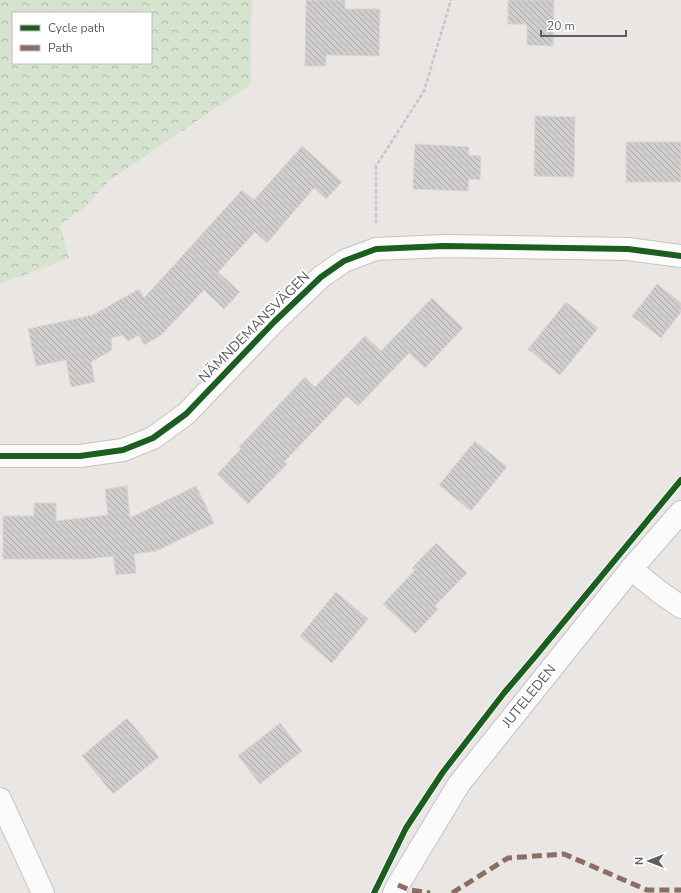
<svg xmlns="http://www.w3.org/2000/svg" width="681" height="893" font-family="'Nunito Sans',sans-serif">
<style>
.forest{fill:url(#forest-crowns);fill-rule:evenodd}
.building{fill:url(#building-back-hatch);stroke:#d8d5d2}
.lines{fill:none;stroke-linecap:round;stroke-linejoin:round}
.street-casing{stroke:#c4c4c4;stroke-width:24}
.secondary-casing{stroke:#c4c4c4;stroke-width:24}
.path{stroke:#c4c7c5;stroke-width:2.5;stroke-dasharray:4 2;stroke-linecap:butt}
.street{stroke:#fcfbfb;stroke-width:22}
.secondary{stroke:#fcfbfb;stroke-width:22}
.quiet{stroke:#8d6e63;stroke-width:5;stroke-dasharray:10 5;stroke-linecap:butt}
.cycleway-casing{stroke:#fff;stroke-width:8}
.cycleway{stroke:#1b5e20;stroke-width:6}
.labels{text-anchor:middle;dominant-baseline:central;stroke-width:4;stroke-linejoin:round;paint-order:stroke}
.street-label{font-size:14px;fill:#595e60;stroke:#fff}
</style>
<defs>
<pattern id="forest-crowns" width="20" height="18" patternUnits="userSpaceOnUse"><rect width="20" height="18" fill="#d5e3cf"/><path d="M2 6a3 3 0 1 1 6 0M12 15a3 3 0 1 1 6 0" fill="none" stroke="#b0bbab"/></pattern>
<pattern id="building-back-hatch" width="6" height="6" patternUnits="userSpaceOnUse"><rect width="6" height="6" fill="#d0cecc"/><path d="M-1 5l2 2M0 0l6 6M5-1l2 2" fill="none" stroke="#acaaa9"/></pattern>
</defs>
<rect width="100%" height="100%" fill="#e9e6e3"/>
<path class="forest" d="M0 0H253L251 20V84L110 180 85 207 60 225 69 258 0 284ZM13 13H151V63H13Z"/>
<g class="building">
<polygon points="306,0 345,0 345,9 380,9 379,56 326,55 326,66 305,66"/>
<polygon points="508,0 554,0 553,46 527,45 527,24 508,24"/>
<polygon points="535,116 575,117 574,177 534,176"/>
<rect x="626" y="142" width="55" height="40"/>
<polygon points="415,144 469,147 468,155 481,156 480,180 469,179 468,191 413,189"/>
<polygon points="302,146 342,182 326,199 314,188 267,243 255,232 218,272 240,292 224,309 204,290 161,335 144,345 139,335 128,341 122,335 111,338 112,350 91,362 95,382 71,387 66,360 36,366 28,329 93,315 139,289 144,298 242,190 254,200"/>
<polygon points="657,284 681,303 681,312 661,338 632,316"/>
<polygon points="432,298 463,328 425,368 409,353 358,406 347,396 284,462 287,464 248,504 217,474 241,449 239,447 305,377 315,387 365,336 381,351"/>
<polygon points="566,302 598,328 560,375 528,349"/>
<polygon points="475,441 507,467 471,511 439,485"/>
<polygon points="127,486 130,518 196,486 214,523 156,551 134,554 136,573 116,575 113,556 88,559 3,559 3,516 34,516 34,503 56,503 56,521 108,515 105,489"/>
<polygon points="436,543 467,573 435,606 438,609 415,634 383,604 415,570 412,568"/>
<polygon points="336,592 368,619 332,663 300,636"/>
<polygon points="127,718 159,757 113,794 82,756"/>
<polygon points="280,723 302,751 260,784 238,756"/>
</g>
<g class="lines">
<g class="street-casing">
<g id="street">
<polyline points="0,456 80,456 123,450 153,438 186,414 275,321 321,277 344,261 376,249 444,246 628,249 681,256"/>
<polyline points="631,569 661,593 681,607"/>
<polyline points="0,799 43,893"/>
</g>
</g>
<g class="secondary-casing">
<polyline id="secondary" points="394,893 398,885 459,784 631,569 681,512"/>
</g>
<polyline class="path" points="376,223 376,166 424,91 451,0"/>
<use href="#street" class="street"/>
<use href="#secondary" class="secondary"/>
<g class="quiet">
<polyline points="398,885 410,890 430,893"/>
<polyline points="452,893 508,858 564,854 647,890 681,890"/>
</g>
<g class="cycleway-casing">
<g id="cycleway">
<polyline points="0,456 80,456 123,450 153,438 186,414 275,321 321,277 344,261 376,249 444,246 628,249 681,256"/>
<polyline points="374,893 406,828 443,772 504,693 533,659 681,480"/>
</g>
</g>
<use href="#cycleway" class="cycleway"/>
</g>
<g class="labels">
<g class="street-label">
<text transform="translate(254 327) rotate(-45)">NÄMNDEMANSVÄGEN</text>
<text transform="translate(529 696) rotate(-51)">JUTELEDEN</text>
</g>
</g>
<rect x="12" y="12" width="140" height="52" fill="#ffffff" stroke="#bdbfbf"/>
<rect x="20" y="25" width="20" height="6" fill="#1b5e20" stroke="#bdbfbf"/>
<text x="48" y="32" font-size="12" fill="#595e60">Cycle path</text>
<rect x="20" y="45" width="20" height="6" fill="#8d6e63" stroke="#bdbfbf"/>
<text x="48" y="52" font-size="12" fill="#595e60">Path</text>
<g transform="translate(649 861) rotate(270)" stroke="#ffffff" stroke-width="3" paint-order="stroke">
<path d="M0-3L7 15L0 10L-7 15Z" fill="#595e60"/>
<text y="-6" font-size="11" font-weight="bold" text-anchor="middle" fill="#595e60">N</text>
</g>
<path d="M541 30v6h85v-6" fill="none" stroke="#595e60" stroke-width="2"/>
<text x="547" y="30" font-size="12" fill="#595e60" stroke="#ffffff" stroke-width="3" paint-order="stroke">20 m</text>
</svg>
